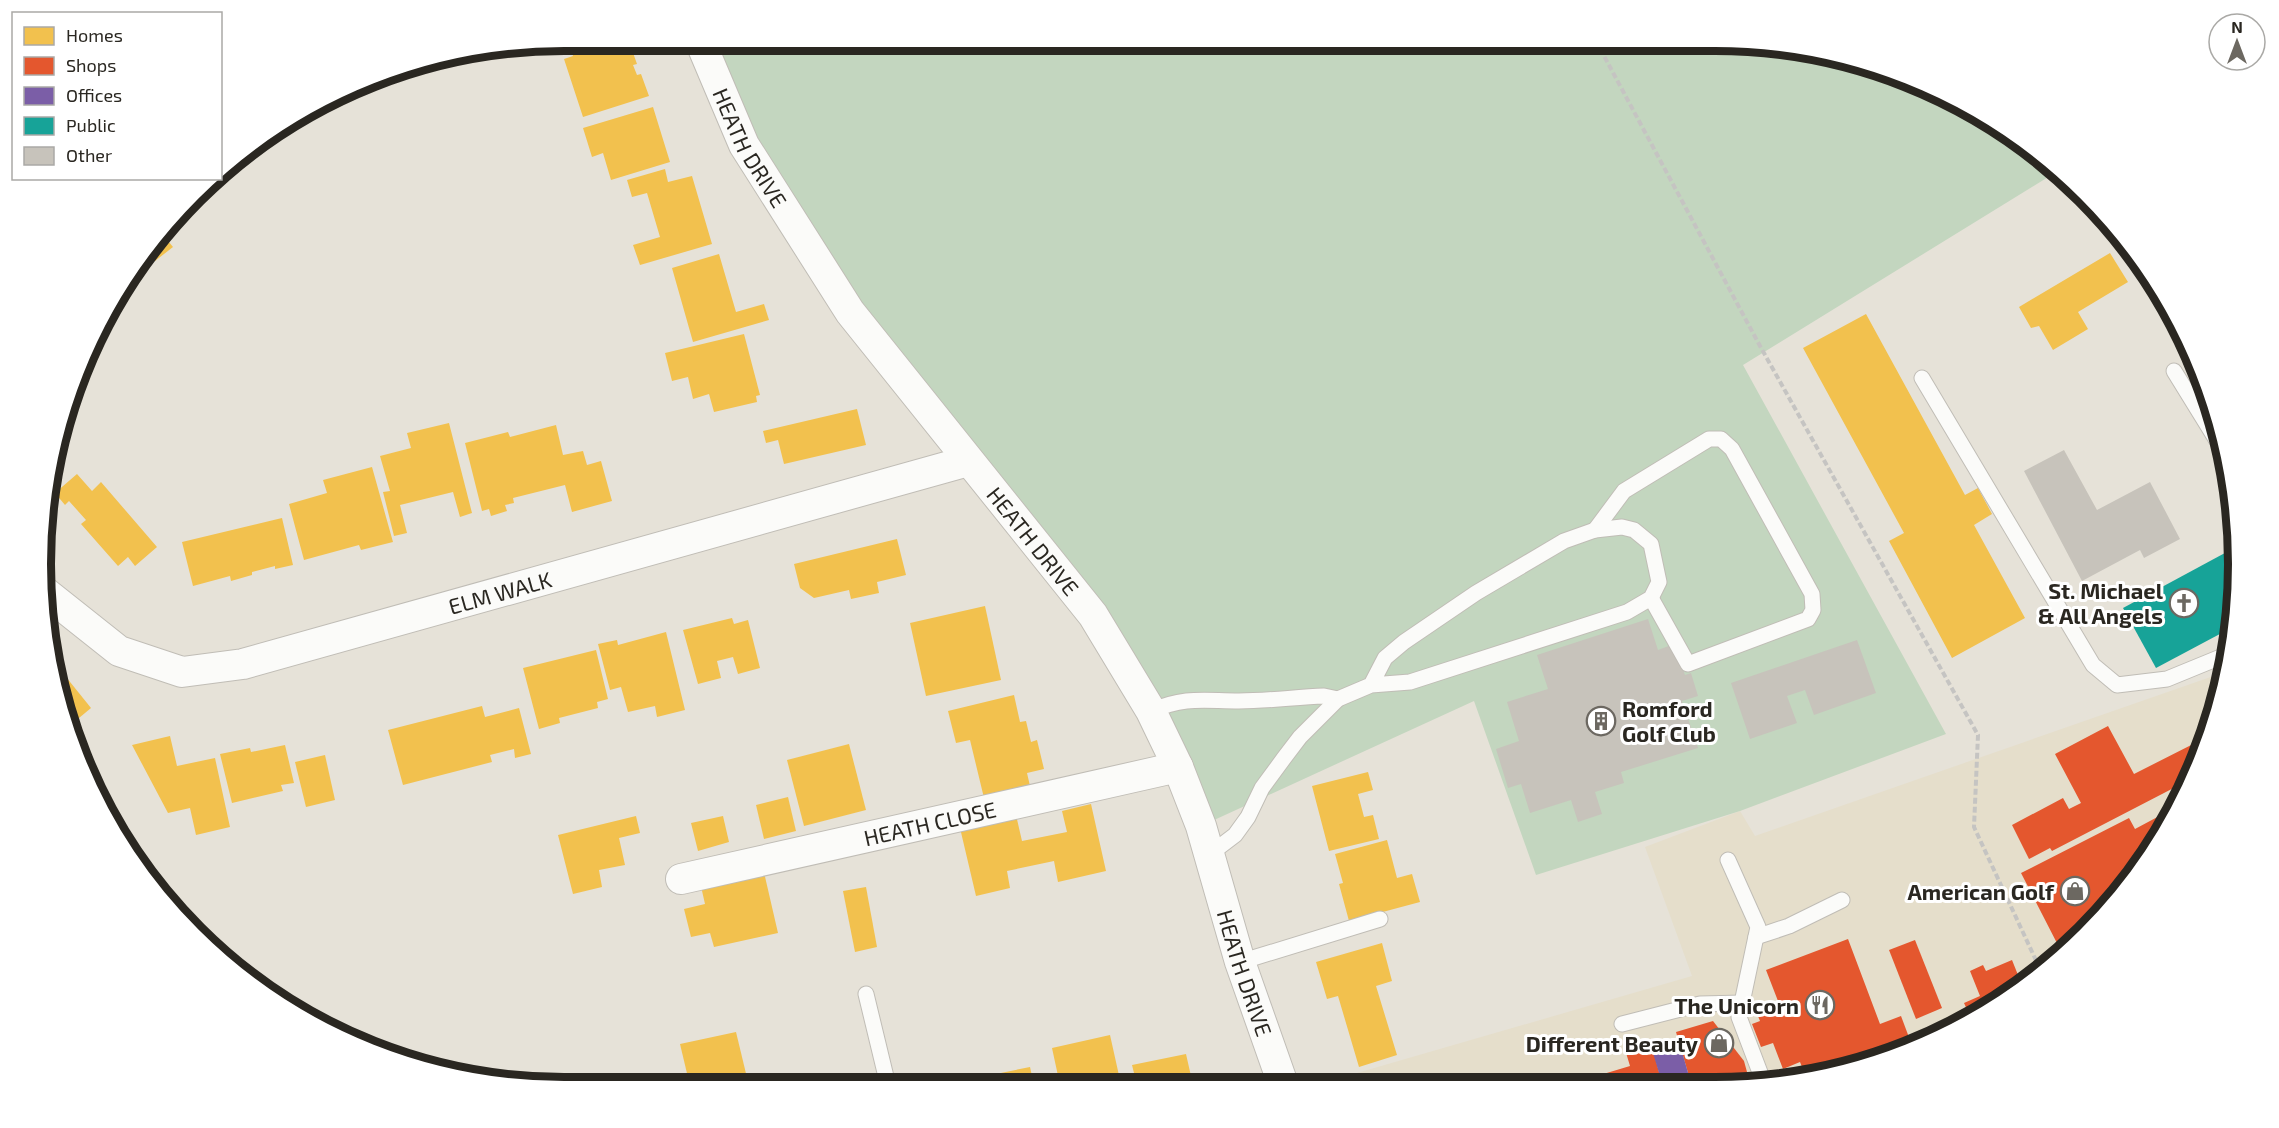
<svg xmlns="http://www.w3.org/2000/svg" width="2279" height="1128" font-family="'Exo 2',sans-serif">
<style>
.built{fill:#e5decb}
.grass{fill:#c3d6bf}
.homes{fill:#f2c14e}
.shops{fill:#e4572e}
.offices{fill:#7b5ea7}
.public{fill:#17a398}
.building{fill:#c7c3bb}
.lines{fill:none;stroke-linecap:round;stroke-linejoin:round}
.lane-casing{stroke:#c0bdb6;stroke-width:17}
.street-casing{stroke:#c0bdb6;stroke-width:32}
.path{stroke:#c5c4c2;stroke-width:4;stroke-dasharray:6 3;stroke-linecap:butt}
.lane{stroke:#fbfbf9;stroke-width:15}
.street{stroke:#fbfbf9;stroke-width:30}
.labels{text-anchor:middle;dominant-baseline:central;stroke-width:6;stroke-linejoin:round;paint-order:stroke}
.street-label{font-size:22px;fill:#2a2721;stroke:#fff}
.poi-label{font-size:22px;font-weight:bold;fill:#2a2721;stroke:#fff;text-anchor:end}
.rim{fill:none;stroke:#2a2721;stroke-width:8}
</style>
<rect width="100%" height="100%" fill="#e6e2d8"/>
<polygon class="built" points="2225,672 2221,699 2185,795 2109,909 2006,999 1915,1048 1783,1083 1319,1084 1692,976 1645,847 1740,811 1755,836"/>
<polygon class="grass" points="700,41 1749,42 1850,58 1946,94 2033,148 2058,171 1743,365 1946,734 1740,811 1536,875 1474,701 1201,826 1093,615 850,312"/>
<g class="homes">
<polygon points="568,41 622,41 625,49 631,47 637,64 633,65 637,75 641,74 649,96 583,117 564,59 573,56"/>
<polygon points="653,107 670,162 611,180 603,153 592,157 583,128"/>
<polygon points="665,169 668,182 692,176 712,244 640,265 633,245 660,237 647,193 632,197 627,180"/>
<polygon points="164,236 173,247 155,261 148,253"/>
<polygon points="2110,253 2128,282 2078,312 2088,329 2053,350 2039,326 2031,328 2019,307"/>
<polygon points="719,254 736,312 764,304 769,320 693,342 672,268"/>
<polygon points="1866,314 1965,495 1978,488 1992,514 1974,525 2025,618 1952,658 1889,541 1904,533 1803,348"/>
<polygon points="744,334 760,395 756,396 757,402 714,412 709,394 693,399 688,377 672,381 665,353"/>
<polygon points="857,409 866,445 784,464 778,440 766,443 763,431"/>
<polygon points="449,423 472,513 460,517 453,492 400,505 407,533 394,536 383,492 390,491 380,456 411,448 407,433"/>
<polygon points="556,425 563,455 583,451 587,465 601,461 612,501 572,512 565,485 513,498 514,503 505,505 507,511 491,516 489,509 482,511 465,443 508,432 510,437"/>
<polygon points="372,467 393,542 361,550 359,545 304,560 289,504 327,493 323,480"/>
<polygon points="77,474 92,491 101,482 157,547 135,566 128,557 118,566 81,524 86,520 69,501 65,505 55,493"/>
<polygon points="282,518 293,565 275,569 275,566 252,572 252,575 231,581 230,576 193,586 182,542"/>
<polygon points="897,539 906,575 877,582 879,593 851,599 849,590 814,598 800,588 794,564"/>
<polygon points="985,606 1001,680 926,696 910,623"/>
<polygon points="732,618 734,624 748,620 760,668 738,674 733,657 717,661 721,678 698,684 683,630"/>
<polygon points="666,632 685,710 657,717 655,706 628,712 621,687 610,690 598,644 617,640 618,645"/>
<polygon points="596,650 608,699 597,702 598,708 559,718 560,723 539,729 523,668"/>
<polygon points="54,662 91,708 73,723"/>
<polygon points="1014,695 1020,722 1026,721 1031,742 1037,740 1044,769 1027,773 1030,786 984,798 970,740 956,743 948,711"/>
<polygon points="482,706 485,717 519,708 531,754 515,758 514,749 490,755 492,762 403,785 388,730"/>
<polygon points="170,736 177,766 215,758 230,827 196,835 190,808 168,813 132,745"/>
<polygon points="849,744 866,810 804,826 787,760"/>
<polygon points="285,745 294,783 281,785 283,791 232,803 220,754 250,748 251,752"/>
<polygon points="325,755 335,800 306,807 295,762"/>
<polygon points="1368,772 1373,790 1358,794 1364,817 1373,815 1379,839 1329,851 1312,786"/>
<polygon points="788,797 796,831 764,839 756,805"/>
<polygon points="1091,804 1106,871 1058,882 1054,861 1007,871 1010,888 976,896 960,828 1016,815 1022,841 1067,832 1062,811"/>
<polygon points="636,816 640,833 619,838 625,865 599,870 602,887 573,894 558,835"/>
<polygon points="723,816 729,842 698,851 691,823"/>
<polygon points="1387,840 1397,878 1412,874 1420,902 1349,921 1339,884 1343,883 1335,854"/>
<polygon points="763,868 778,933 714,947 710,933 691,937 684,909 705,904 700,882"/>
<polygon points="866,887 877,947 855,952 843,891"/>
<polygon points="1382,943 1392,981 1376,986 1397,1055 1359,1067 1338,996 1327,999 1316,962"/>
<polygon points="736,1032 749,1086 690,1086 680,1044"/>
<polygon points="1110,1035 1120,1080 1135,1077 1132,1065 1186,1054 1193,1085 1060,1085 1052,1048"/>
<polygon points="1030,1067 1034,1085 947,1085 947,1084"/>
</g>
<g class="shops">
<polygon points="2108,726 2134,774 2207,737 2191,779 2052,851 2050,848 2029,859 2012,825 2063,798 2069,809 2081,803 2055,754"/>
<polygon points="2178,806 2109,909 2061,951 2021,873 2129,818 2135,829"/>
<polygon points="1848,939 1880,1024 1901,1016 1913,1048 1806,1077 1800,1062 1783,1069 1773,1043 1761,1047 1752,1024 1760,1021 1755,1009 1778,1001 1766,970"/>
<polygon points="1915,940 1942,1008 1916,1019 1889,950"/>
<polygon points="2012,960 2022,985 2006,999 1971,1018 1964,1003 1980,996 1970,971 1983,965 1986,971"/>
<polygon points="1713,1021 1744,1061 1750,1083 1691,1083 1676,1032"/>
<polygon points="1650,1039 1662,1083 1602,1084 1600,1075 1630,1066 1624,1046"/>
</g>
<g class="offices">
<polygon points="1680,1045 1691,1083 1662,1083 1653,1053"/>
<polygon points="1563,1074 1565,1084 1536,1084 1536,1080"/>
</g>
<polygon class="public" points="2236,547 2237,598 2233,627 2156,668 2123,608"/>
<g class="building">
<polygon points="2064,450 2097,510 2150,482 2180,539 2144,558 2140,550 2082,581 2024,471"/>
<polygon points="1648,619 1658,650 1674,644 1685,675 1691,673 1698,696 1682,701 1698,748 1621,772 1624,783 1595,792 1602,814 1578,822 1571,800 1530,813 1521,784 1508,788 1496,749 1519,741 1507,702 1548,689 1537,655"/>
<polygon points="1857,640 1876,693 1814,715 1805,690 1787,696 1797,723 1750,739 1731,683"/>
</g>
<g class="lines">
<g class="lane-casing">
<g id="lane">
<polyline points="2174,371 2224,452"/>
<polyline points="1922,378 2093,665 2117,685 2167,679 2228,654"/>
<polyline points="1595,530 1624,491 1709,439 1721,439 1732,449 1812,594 1813,610 1808,619 1688,664 1651,598"/>
<path d="M1151 711C1186 696 1204 701 1239 701 1268 701 1296 697 1324 696L1338 699"/>
<polyline points="1210,854 1235,835 1248,817 1262,788 1284,758 1300,737 1338,699 1371,685 1410,682 1627,612 1651,598 1659,582 1651,544 1634,530 1622,527 1595,530 1564,541 1476,593 1404,642 1385,658 1371,685"/>
<polyline points="1728,860 1758,927 1739,1017 1764,1083"/>
<polyline points="1756,937 1789,926 1842,900"/>
<polyline points="1240,962 1380,919"/>
<polyline points="866,994 888,1085"/>
<polyline points="1622,1024 1700,1004 1742,1003"/>
</g>
</g>
<g class="street-casing">
<g id="street">
<path id="s1" d="M700 41 744 145 850 312 1093 615 1151 711 1178 767 1201 826 1240 962 1283 1084"/>
<path id="s2" d="M46 593 119 651 182 672 243 664 968 461"/>
<path id="s3" d="M681 879 1178 767"/>
</g>
</g>
<polyline class="path" points="1596,41 1760,346 1978,735 1974,827 2040,969"/>
<use href="#lane" class="lane"/>
<use href="#street" class="street"/>
</g>
<defs>
<g id="church-ring" transform="scale(1.5)"><circle r="9.5" fill="#fff" stroke="#6c6861" stroke-width="1.5"/><path d="M-1.2-6h2.4v3.5h3.3v2.4h-3.3V6h-2.4V-.1h-3.3v-2.4h3.3Z" fill="#6c6861"/></g>
<g id="building-ring" transform="scale(1.5)"><circle r="9.5" fill="#fff" stroke="#6c6861" stroke-width="1.5"/><path d="M-4-6H4V6H1V3H-1V6H-4ZM-2.5-4.3h1.7v1.8h-1.7ZM.8-4.3h1.7v1.8H.8ZM-2.5-1h1.7V.8h-1.7ZM.8-1h1.7V.8H.8Z" fill="#6c6861"/></g>
<g id="shop-ring" transform="scale(1.5)"><circle r="9.5" fill="#fff" stroke="#6c6861" stroke-width="1.5"/><path d="M-5-2.5h2.3a2.7 3.5 0 0 1 5.4 0H5L5.5 6h-11ZM-1.5-2.5h3a1.5 2.3 0 0 0-3 0Z" fill="#6c6861"/></g>
<g id="restaurant-ring" transform="scale(1.5)"><circle r="9.5" fill="#fff" stroke="#6c6861" stroke-width="1.5"/><path d="M-5-6h1v4h1v-4h1v4h1v-4h1v5L-1.5 .5V6h-2V.5L-5-1ZM5-6V6H3V1.5H1.5Q1.5-4 5-6Z" fill="#6c6861"/></g>
</defs>
<g fill-rule="evenodd">
<use href="#church-ring" x="2184" y="603"/>
<use href="#building-ring" x="1601" y="721"/>
<use href="#shop-ring" x="2075" y="891"/>
<use href="#restaurant-ring" x="1820" y="1005"/>
<use href="#shop-ring" x="1719" y="1043"/>
</g>
<g class="labels">
<g class="street-label">
<text stroke="none"><textPath href="#s1" startOffset="118">HEATH DRIVE</textPath></text>
<text stroke="none"><textPath href="#s1" startOffset="604">HEATH DRIVE</textPath></text>
<text stroke="none"><textPath href="#s2" startOffset="488">ELM WALK</textPath></text>
<text stroke="none"><textPath href="#s3" startOffset="255">HEATH CLOSE</textPath></text>
<text stroke="none"><textPath href="#s1" startOffset="1090">HEATH DRIVE</textPath></text>
</g>
<g class="poi-label">
<text x="2163" y="590">St. Michael<tspan x="2163" dy="25">&amp; All Angels</tspan></text>
<text x="1622" y="708" text-anchor="start">Romford<tspan x="1622" dy="25">Golf Club</tspan></text>
<text x="2054" y="891">American Golf</text>
<text x="1799" y="1005">The Unicorn</text>
<text x="1698" y="1043">Different Beauty</text>
</g>
</g>
<path d="M0 0H2279V1128H0ZM564 51H1715A513 513 0 0 1 2228 564V564A513 513 0 0 1 1715 1077H564A513 513 0 0 1 51 564V564A513 513 0 0 1 564 51Z" fill="#fff" fill-rule="evenodd"/>
<path class="rim" d="M564 51H1715A513 513 0 0 1 2228 564V564A513 513 0 0 1 1715 1077H564A513 513 0 0 1 51 564V564A513 513 0 0 1 564 51Z"/>
<rect x="12" y="12" width="210" height="168" fill="#ffffff" stroke="#aaa9a6" stroke-width="1.5"/>
<rect x="24" y="27" width="30" height="18" fill="#f2c14e" stroke="#aaa9a6" stroke-width="1.5"/>
<text x="66" y="42" font-size="18" fill="#2a2721">Homes</text>
<rect x="24" y="57" width="30" height="18" fill="#e4572e" stroke="#aaa9a6" stroke-width="1.5"/>
<text x="66" y="72" font-size="18" fill="#2a2721">Shops</text>
<rect x="24" y="87" width="30" height="18" fill="#7b5ea7" stroke="#aaa9a6" stroke-width="1.5"/>
<text x="66" y="102" font-size="18" fill="#2a2721">Offices</text>
<rect x="24" y="117" width="30" height="18" fill="#17a398" stroke="#aaa9a6" stroke-width="1.5"/>
<text x="66" y="132" font-size="18" fill="#2a2721">Public</text>
<rect x="24" y="147" width="30" height="18" fill="#c7c3bb" stroke="#aaa9a6" stroke-width="1.5"/>
<text x="66" y="162" font-size="18" fill="#2a2721">Other</text>
<g transform="translate(2237 42)"><circle r="28" fill="#ffffff" stroke="#aaa9a6" stroke-width="1.5"/>
<path d="M0-4.5L10 22L0 15L-10 22Z" fill="#6c6861"/>
<text y="-9" font-size="16" font-weight="bold" text-anchor="middle" fill="#2a2721">N</text>
</g>
</svg>
